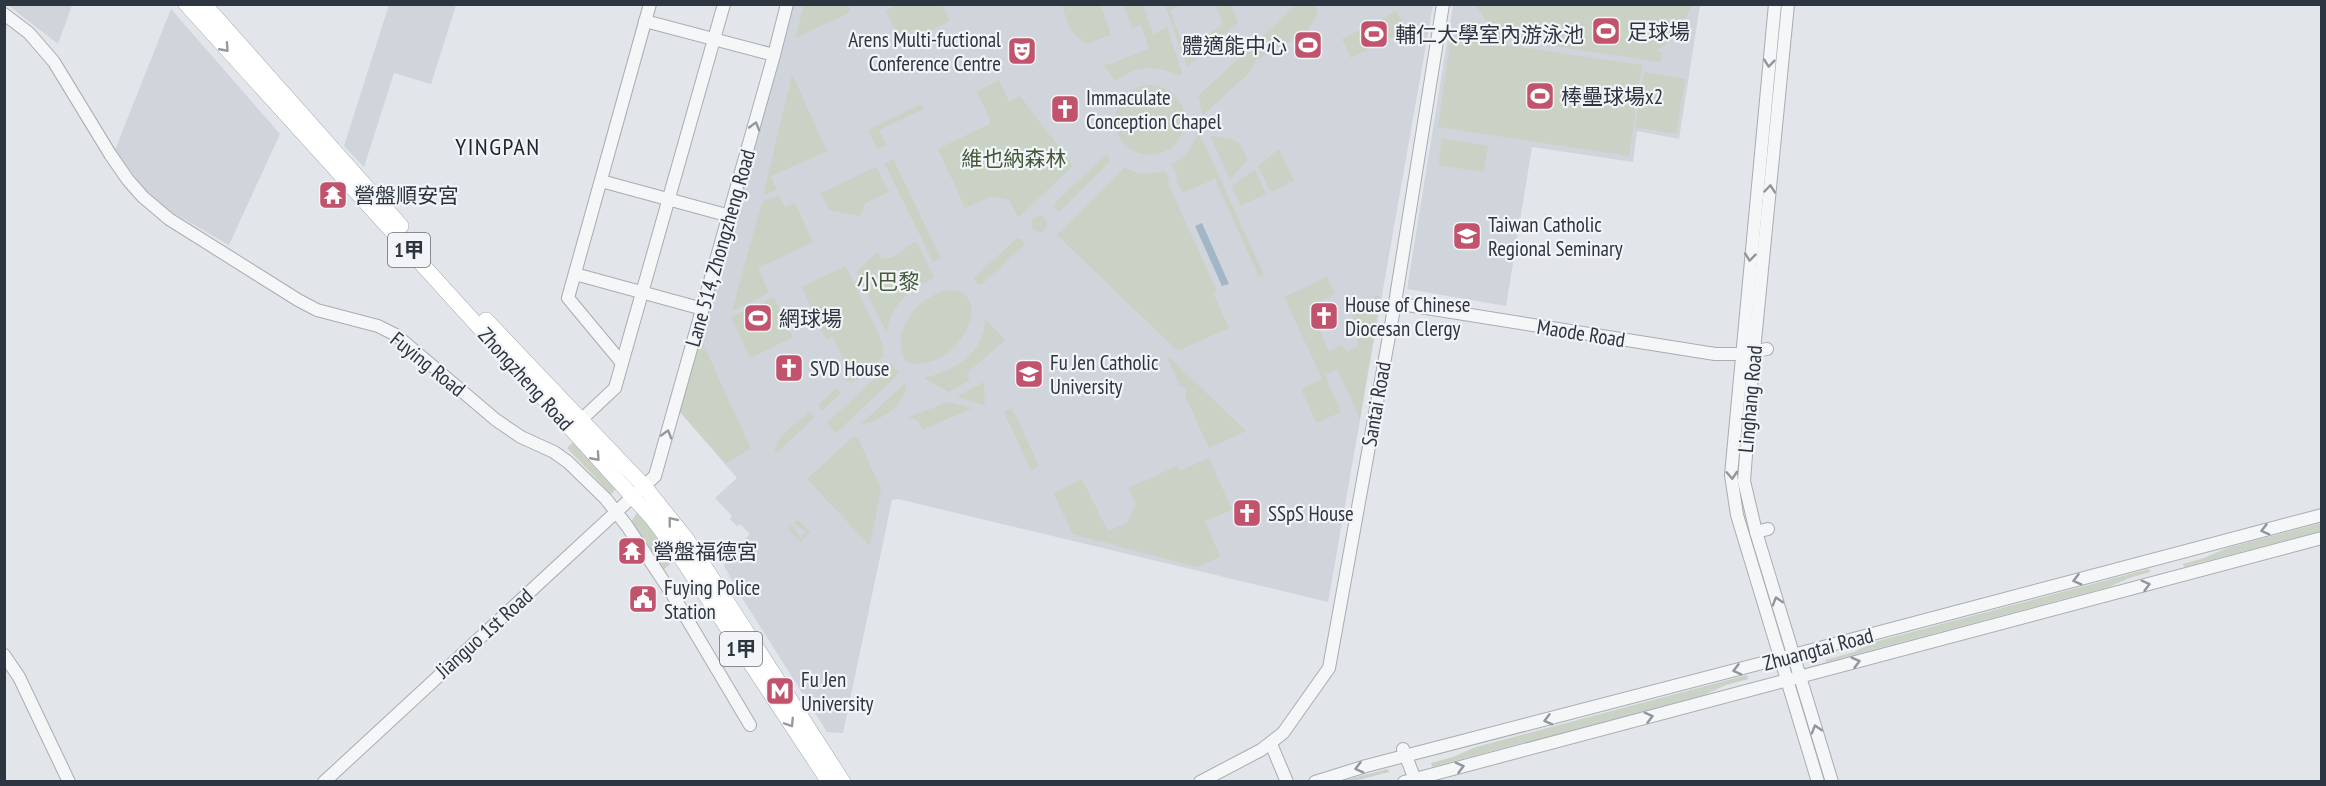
<svg xmlns="http://www.w3.org/2000/svg" width="2326" height="786" font-family="'PT Sans Narrow','Noto Sans TC',sans-serif">
<style>
.built{fill:#d0d5db}
.green{fill:#c9d2c4}
.water{fill:#a1b6c6}
.lines{fill:none;stroke-linecap:round;stroke-linejoin:round}
.minor-casing{stroke:#a8adb3;stroke-width:14}
.major-casing{stroke:#a3abb4;stroke-width:16}
.minor{stroke:#f4f6f8;stroke-width:12}
.major{stroke:#fff;stroke-width:15}
.oneway{stroke:#969aa0}
.oneway2{stroke:#90969c}
.labels{text-anchor:middle;dominant-baseline:central;stroke-width:4.5;stroke-linejoin:round;paint-order:stroke}
.shield{fill:#f2f4f7;stroke:#676e77;stroke-width:1.5}
.shield-label{font-size:20px;font-weight:bold;fill:#2c3540}
.poi-label{font-size:21px;fill:#2c3540;stroke:#f2f4f7;text-anchor:start}
.park-label{font-size:21px;fill:#435a3a;stroke:#f2f4f7}
.street-label{font-size:21px;fill:#2c3540;stroke:#f2f4f7}
.quarter-label{font-size:24px;letter-spacing:1.5px;fill:#1e2630;stroke:#f2f4f7}
</style>
<rect width="100%" height="100%" fill="#e2e5e9"/>
<g class="built">
<polygon points="8,5 72,5 58,44"/>
<polygon points="389,5 456,5 431,84 394,73 364,167 344,146"/>
<polygon points="793,5 1433,5 1328,602 898,499 892,500 843,733 827,732 723,568 737,588 724,566 727,558 750,534 740,524 737,526 730,519 732,516 715,498 737,478 679,411"/>
<polygon points="1453,5 1700,5 1679,139 1637,131 1633,162 1532,147 1506,306 1407,289"/>
<polygon points="171,9 280,134 229,245 168,210 145,190 115,150"/>
</g>
<g class="green">
<polygon points="804,5 848,5 850,10 847,14 795,38"/>
<polygon points="898,5 942,5 950,21 920,36 916,29 898,37 886,10"/>
<polygon points="1062,5 1101,5 1111,35 1086,44 1070,30"/>
<path d="M1124 5H1143L1153 35 1167 27 1182 73 1180 76C1155 65 1138 64 1116 81L1104 66 1149 49 1141 25 1132 28Z"/>
<polygon points="1165,5 1178,5 1178,7 1170,10 1179,35 1188,46 1223,25 1216,5 1231,5 1238,23 1187,67"/>
<polygon points="1296,5 1314,5 1318,13 1307,32 1256,60 1250,72 1203,115 1198,96"/>
<path d="M1476 5V4L1691 5C1686 26 1675 40 1656 51L1662 52 1660 62 1466 33 1469 21 1488 24Z"/>
<polygon points="1397,11 1406,30 1351,58 1342,39"/>
<polygon points="1451,37 1642,65 1629,156 1438,127"/>
<polygon points="1644,72 1685,79 1676,134 1635,127"/>
<polygon points="792,74 827,151 771,176 776,190 763,196"/>
<polygon points="999,80 1009,101 1020,96 1073,166 1018,218 1009,200 992,196 965,208 938,149 991,123 977,91"/>
<circle cx="1150" cy="120" r="35"/>
<polygon points="921,104 923,109 879,130 886,145 877,149 868,130"/>
<path d="M1199 132 1264 275 1259 277 1215 179 1182 193 1176 180 1177 174 1171 165C1186 157 1192 147 1199 132Z"/>
<path d="M1210 136C1231 139 1242 136 1247 160L1230 180Z"/>
<polygon points="1442,138 1488,146 1484,172 1438,165"/>
<polygon points="1279,149 1294,181 1270,192 1258,166"/>
<polygon points="1105,155 1109,156 1109,162 1060,211 1055,209 1054,204"/>
<polygon points="893,159 941,258 933,262 885,164"/>
<polygon points="876,167 889,192 866,203 860,216 829,210 821,193"/>
<polygon points="1124,168 1141,174 1165,172 1169,177 1168,183 1216,289 1214,295 1229,328 1178,351 1057,235"/>
<polygon points="1255,169 1266,194 1241,206 1232,186"/>
<polygon points="779,195 785,207 795,203 813,242 758,268 769,293 732,311 762,202"/>
<circle cx="1039" cy="224" r="8"/>
<polygon points="1017,238 1023,240 1024,245 981,285 976,283 974,278"/>
<path d="M916 241 934 278C907 292 894 301 886 332L857 272 878 251 881 258C896 261 904 247 916 241Z"/>
<polygon points="846,266 882,342 884,356 856,380 851,382 842,379 851,376 833,337 826,340 802,287"/>
<polygon points="1327,277 1335,294 1309,307 1329,351 1342,345 1346,352 1359,346 1352,327 1356,324 1352,315 1373,305 1375,295 1380,296 1360,419 1337,369 1325,375 1341,412 1316,423 1301,389 1322,379 1284,297"/>
<path d="M948 290 962 292C992 311 946 378 905 361 890 331 918 296 948 290Z"/>
<polygon points="774,297 793,337 750,358 731,317"/>
<path d="M985 319 1005 340 967 373 970 380 949 392 924 378C953 371 985 354 985 319Z"/>
<polygon points="700,337 751,449 726,463 679,411"/>
<polygon points="1169,357 1246,431 1209,448 1185,396 1187,389 1180,386 1167,358"/>
<polygon points="891,363 899,373 836,433 827,423"/>
<path d="M906 382C906 407 881 420 860 425Z"/>
<polygon points="984,382 985,405 957,397"/>
<polygon points="837,388 841,393 822,411 818,405"/>
<polygon points="948,402 972,408 923,430 918,421 909,417"/>
<polygon points="1012,408 1039,466 1031,470 1004,412"/>
<polygon points="809,412 813,414 814,418 775,454 774,451 781,436"/>
<polygon points="853,437 858,438 881,489 870,546 807,479"/>
<polygon points="573,442 617,488 611,494 567,448"/>
<polygon points="1209,458 1232,510 1205,521 1220,557 1198,567 1072,534 1054,493 1082,479 1108,531 1127,523 1136,504 1128,488 1177,466 1179,471"/>
<polygon points="638,511 674,561 662,571 631,522"/>
<polygon points="798,520 810,532 801,542 788,529 792,525 801,538 806,532 794,523"/>
<polygon points="2321,523 2321,531 2184,567 2183,564 2204,558 2227,548"/>
<polygon points="2149,569 2150,572 2129,578 2109,587 1826,662 1825,660 1854,652 1874,642"/>
<polygon points="1747,675 1748,679 1726,685 1704,695 1432,767 1431,763 1453,757 1476,747"/>
<polygon points="1388,769 1389,772 1354,781 1341,781"/>
</g>
<polygon class="water" points="1202,223 1229,284 1222,286 1195,226"/>
<g class="lines">
<g class="minor-casing">
<g id="minor">
<polyline points="1775,4 1731,475 1737,515 1818,782"/>
<polyline points="1788,4 1754,351 1744,481 1756,532 1832,782"/>
<polyline points="4,14 29,33 54,62 110,154 128,180 143,197 169,219 298,300 317,310 378,326 396,335 496,420 521,437 554,452 568,462 606,499 627,526 674,597 750,725"/>
<polyline points="645,21 774,55"/>
<polyline points="601,181 730,216"/>
<polyline points="575,274 703,309"/>
<polyline points="1395,303 1715,354 1741,354 1767,349"/>
<polyline points="622,363 568,298 650,4"/>
<polyline points="582,419 615,388 724,4"/>
<polyline points="1756,532 1768,529"/>
<polyline points="4,655 19,677 69,782"/>
<polyline points="1271,744 1287,782"/>
<polyline points="1403,749 1416,782"/>
<polyline points="324,782 655,476 774,55 787,4"/>
<polyline points="1200,782 1261,750 1283,733 1329,668 1395,303 1443,4"/>
<polyline points="1315,782 1366,766 1793,655 2322,515"/>
<polyline points="1404,782 2322,538"/>
</g>
</g>
<g class="major-casing">
<g id="major">
<polyline points="186,4 652,518 676,550 829,782"/>
<polyline points="204,4 401,226"/>
<polyline points="486,320 644,486 688,541 843,782"/>
</g>
</g>
<use href="#minor" class="minor"/>
<use href="#major" class="major"/>
</g>
<defs><path id="oneway-chevron" d="M-2-3.5L2.5 0L-2 3.5" fill="none" stroke-width="1.6" stroke-linecap="round" stroke-linejoin="round" transform="scale(1.5)"/></defs>
<g class="oneway">
<use href="#oneway-chevron" transform="translate(225 48) rotate(48)"/>
<use href="#oneway-chevron" transform="translate(596 457) rotate(48)"/>
<use href="#oneway-chevron" transform="translate(672 521) rotate(-129)"/>
<use href="#oneway-chevron" transform="translate(790 723) rotate(57)"/>
</g>
<g class="oneway2">
<use href="#oneway-chevron" transform="translate(1769 63) rotate(96)"/>
<use href="#oneway-chevron" transform="translate(755 126) rotate(-74)"/>
<use href="#oneway-chevron" transform="translate(1770 189) rotate(-85)"/>
<use href="#oneway-chevron" transform="translate(1750 257) rotate(96)"/>
<use href="#oneway-chevron" transform="translate(667 434) rotate(-74)"/>
<use href="#oneway-chevron" transform="translate(1732 475) rotate(87)"/>
<use href="#oneway-chevron" transform="translate(2265 530) rotate(165)"/>
<use href="#oneway-chevron" transform="translate(2077 580) rotate(165)"/>
<use href="#oneway-chevron" transform="translate(2146 585) rotate(-15)"/>
<use href="#oneway-chevron" transform="translate(1777 601) rotate(-107)"/>
<use href="#oneway-chevron" transform="translate(1856 662) rotate(-15)"/>
<use href="#oneway-chevron" transform="translate(1737 670) rotate(165)"/>
<use href="#oneway-chevron" transform="translate(1649 717) rotate(-15)"/>
<use href="#oneway-chevron" transform="translate(1548 720) rotate(165)"/>
<use href="#oneway-chevron" transform="translate(1816 729) rotate(-107)"/>
<use href="#oneway-chevron" transform="translate(1460 767) rotate(-15)"/>
<use href="#oneway-chevron" transform="translate(1359 768) rotate(165)"/>
</g>
<defs>
<g id="stadium-square" transform="scale(1.5)"><rect x="-9" y="-9" width="18" height="18" rx="4" fill="#c2536d" stroke="#f2f4f7"/><path d="M0-5a6.5 5 0 1 0 0 10a6.5 5 0 1 0 0-10ZM-3.5-1.8h7v3.6h-7Z" fill="#fff"/></g>
<g id="theatre-square" transform="scale(1.5)"><rect x="-9" y="-9" width="18" height="18" rx="4" fill="#c2536d" stroke="#f2f4f7"/><path d="M-5-5.5Q0-4 5-5.5V0Q5 5 0 6Q-5 5-5 0ZM-3.3-2.5H-1v1.5H-3.3ZM1-2.5H3.3v1.5H1ZM-2.8 1Q0 5.5 2.8 1Z" fill="#fff"/></g>
<g id="church-square" transform="scale(1.5)"><rect x="-9" y="-9" width="18" height="18" rx="4" fill="#c2536d" stroke="#f2f4f7"/><path d="M-1.2-6h2.4v3.5h3.3v2.4h-3.3V6h-2.4V-.1h-3.3v-2.4h3.3Z" fill="#fff"/></g>
<g id="temple-square" transform="scale(1.5)"><rect x="-9" y="-9" width="18" height="18" rx="4" fill="#c2536d" stroke="#f2f4f7"/><path d="M0-6L5-2H3V0L6.5 2.5H4V6H1.5V3h-3V6H-4V2.5H-6.5L-3 0V-2H-5Z" fill="#fff"/></g>
<g id="university-square" transform="scale(1.5)"><rect x="-9" y="-9" width="18" height="18" rx="4" fill="#c2536d" stroke="#f2f4f7"/><path d="M0-5L7-2L0 1L-7-2ZM-4 1L0 2.5L4 1V4Q0 6-4 4Z" fill="#fff"/></g>
<g id="civic-square" transform="scale(1.5)"><rect x="-9" y="-9" width="18" height="18" rx="4" fill="#c2536d" stroke="#f2f4f7"/><path d="M-.6-6.5H3V-4.5H.6V-3L4-1V1h2V6H-6V1h2V-1L-.6-3ZM-1.2 2.5V6h2.4V2.5Z" fill="#fff"/></g>
<g id="metro-square" transform="scale(1.5)"><rect x="-9" y="-9" width="18" height="18" rx="4" fill="#c2536d" stroke="#f2f4f7"/><path d="M-5.5 5V-5H-3L0 0L3-5H5.5V5H3V-.5L0 4L-3-.5V5Z" fill="#fff"/></g>
</defs>
<g fill-rule="evenodd">
<use href="#stadium-square" x="1606" y="31"/>
<use href="#stadium-square" x="1374" y="34"/>
<use href="#stadium-square" x="1308" y="45"/>
<use href="#theatre-square" x="1022" y="51"/>
<use href="#stadium-square" x="1540" y="96"/>
<use href="#church-square" x="1065" y="109"/>
<use href="#temple-square" x="333" y="195"/>
<use href="#university-square" x="1467" y="236"/>
<use href="#church-square" x="1324" y="316"/>
<use href="#stadium-square" x="758" y="318"/>
<use href="#church-square" x="789" y="368"/>
<use href="#university-square" x="1029" y="374"/>
<use href="#church-square" x="1247" y="513"/>
<use href="#temple-square" x="632" y="551"/>
<use href="#civic-square" x="643" y="599"/>
<use href="#metro-square" x="780" y="691"/>
</g>
<g class="labels">
<g class="shield">
<rect x="388" y="233" width="42" height="34" rx="4.5"/>
<rect x="720" y="632" width="42" height="34" rx="4.5"/>
</g>
<g class="shield-label">
<text x="409" y="250">1甲</text>
<text x="741" y="649">1甲</text>
</g>
<g class="poi-label">
<text x="1627" y="31">足球場</text>
<text x="1395" y="34">輔仁大學室內游泳池</text>
<text x="1001" y="39" text-anchor="end">Arens Multi-fuctional<tspan x="1001" dy="24">Conference Centre</tspan></text>
<text x="1287" y="45" text-anchor="end">體適能中心</text>
<text x="1561" y="96">棒壘球場x2</text>
<text x="1086" y="97">Immaculate<tspan x="1086" dy="24">Conception Chapel</tspan></text>
<text x="354" y="195">營盤順安宮</text>
<text x="1488" y="224">Taiwan Catholic<tspan x="1488" dy="24">Regional Seminary</tspan></text>
<text x="1345" y="304">House of Chinese<tspan x="1345" dy="24">Diocesan Clergy</tspan></text>
<text x="779" y="318">網球場</text>
<text x="1050" y="362">Fu Jen Catholic<tspan x="1050" dy="24">University</tspan></text>
<text x="810" y="368">SVD House</text>
<text x="1268" y="513">SSpS House</text>
<text x="653" y="551">營盤福德宮</text>
<text x="664" y="587">Fuying Police<tspan x="664" dy="24">Station</tspan></text>
<text x="801" y="679">Fu Jen<tspan x="801" dy="24">University</tspan></text>
</g>
<g class="park-label">
<text x="1014" y="158">維也納森林</text>
<text x="888" y="281">小巴黎</text>
</g>
<g class="street-label">
<text transform="translate(720 248) rotate(-74)">Lane 514, Zhongzheng Road</text>
<text transform="translate(1581 333) rotate(9)">Maode Road</text>
<text transform="translate(428 364) rotate(39)">Fuying Road</text>
<text transform="translate(526 379) rotate(48)">Zhongzheng Road</text>
<text transform="translate(1750 399) rotate(-85)">Linghang Road</text>
<text transform="translate(1376 404) rotate(-80)">Santai Road</text>
<text transform="translate(484 633) rotate(-42)">Jianguo 1st Road</text>
<text transform="translate(1818 649) rotate(-15)">Zhuangtai Road</text>
</g>
<g class="quarter-label">
<text x="498" y="146">YINGPAN</text>
</g>
</g>
<rect width="2326" height="786" fill="none" stroke="#2c3540" stroke-width="12"/>
</svg>
